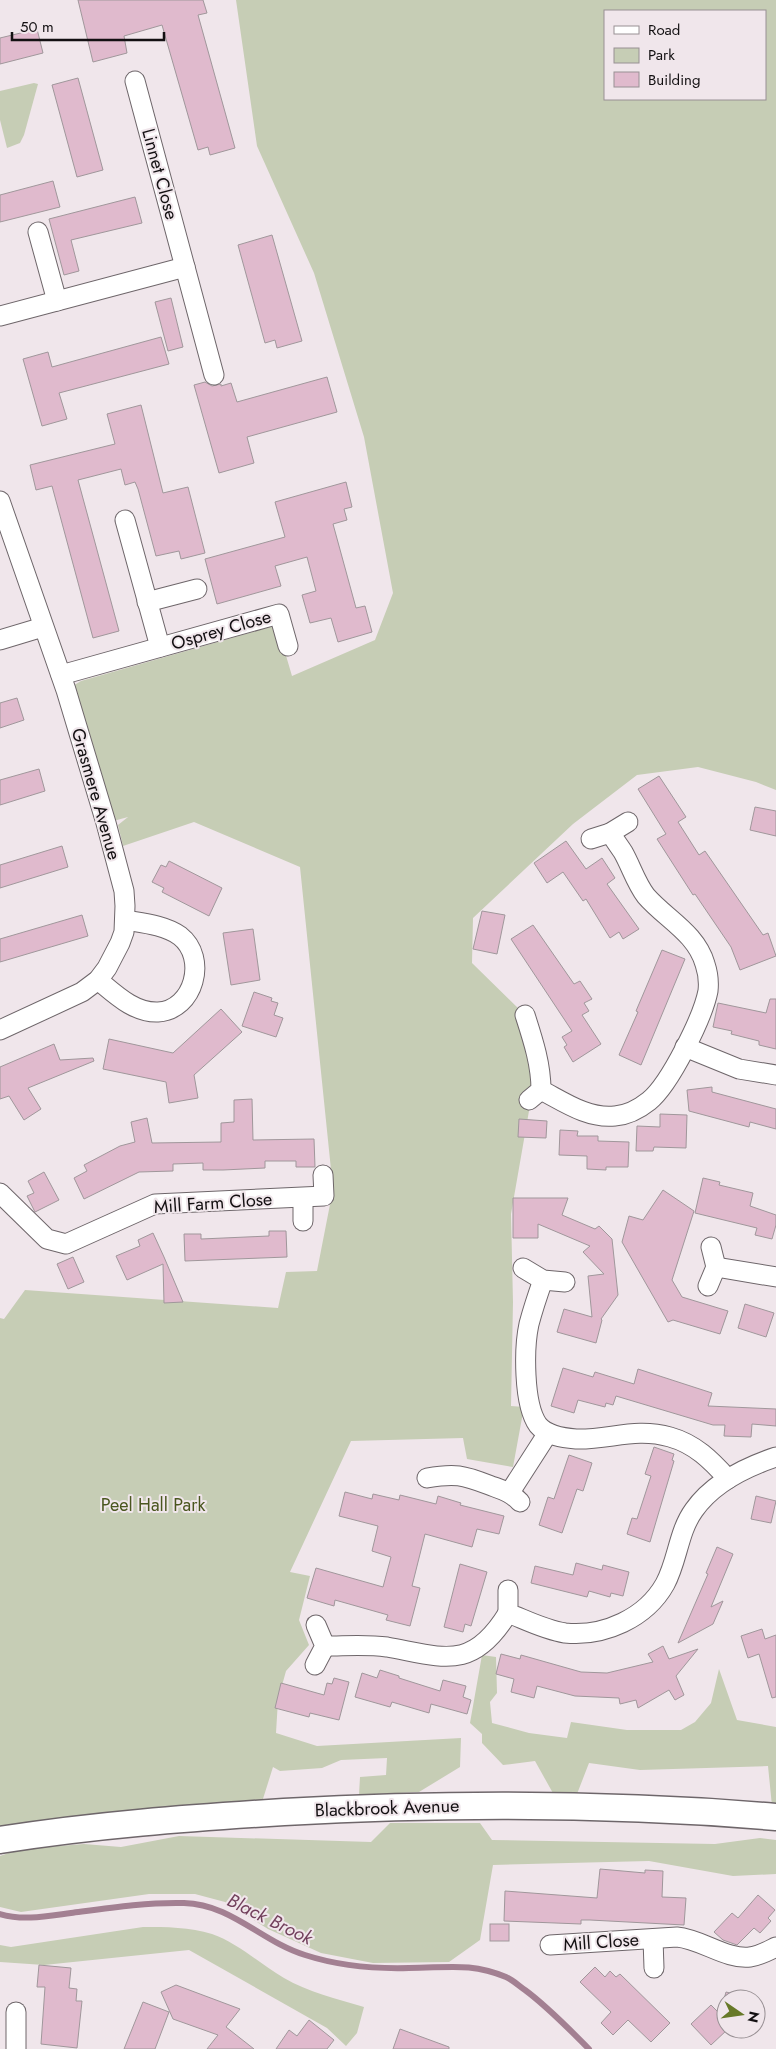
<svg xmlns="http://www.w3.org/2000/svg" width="776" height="2049" font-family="Jost,sans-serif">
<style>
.green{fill:#c6cdb5;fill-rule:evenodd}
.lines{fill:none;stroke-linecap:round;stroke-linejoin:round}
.stream{stroke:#a38092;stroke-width:6}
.building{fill:#e0bacd;stroke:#a0979b}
.street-casing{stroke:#6e666a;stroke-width:21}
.secondary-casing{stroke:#6e666a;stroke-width:29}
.street{stroke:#fff;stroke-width:19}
.secondary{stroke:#fff;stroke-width:26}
.labels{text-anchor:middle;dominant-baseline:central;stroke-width:4;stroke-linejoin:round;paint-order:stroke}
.street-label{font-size:18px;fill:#131012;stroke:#f0e6eb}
.park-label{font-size:18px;fill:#4a561f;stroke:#f0e6eb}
.water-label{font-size:19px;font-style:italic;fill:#72405c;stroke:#f0e6eb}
</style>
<rect width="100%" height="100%" fill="#f0e6eb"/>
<g class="green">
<path d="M236 0H776V790L756 782 698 767 637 775 573 824 473 918 472 963 522 1012 537 1065 511 1214 513 1302 511 1406 524 1407 513 1467 467 1459 463 1438 351 1441 290 1572 310 1576 299 1620 309 1645 286 1671 278 1700 276 1733 317 1746 461 1738 460 1767 419 1792 359 1795 360 1777 386 1775 387 1758 341 1760 322 1768 280 1771 273 1767 262 1802 0 1828V1318L4 1319 25 1290 278 1308 286 1272 317 1271 333 1189 300 867 194 822 123 846 118 825 128 817 106 823 66 690 81 681 277 625 292 676 375 640 393 593 364 437 314 273 257 146ZM605 11H765V99H605Z"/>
<polygon points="34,83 38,84 24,135 20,143 7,148 0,120 0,91"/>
<polygon points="482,1655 496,1657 497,1693 490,1702 492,1723 529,1733 567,1738 571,1722 627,1730 681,1730 695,1722 711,1703 719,1669 737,1720 776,1727 776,1805 772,1806 768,1766 640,1770 589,1763 577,1794 554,1795 535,1761 503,1765 482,1743 482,1734 470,1723"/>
<polygon points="390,1823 480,1823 492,1840 715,1844 760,1838 776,1840 776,1874 733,1876 649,1861 493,1865 480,1940 449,1962 373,1963 321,1953 268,1929 225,1902 195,1894 149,1894 21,1912 0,1907 0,1856 20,1849 84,1844 121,1847 179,1836 371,1842"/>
<path d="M143 1927C166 1927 190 1927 212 1934 238 1943 260 1964 284 1978 308 1992 337 1999 364 2007L357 2033 346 2046 327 2028 189 1950 44 1965 0 1962V1945L11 1947Z"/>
</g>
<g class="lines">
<path class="stream" d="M0 1914C23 1921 48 1916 71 1913 108 1908 147 1902 184 1903 231 1904 262 1942 305 1955 339 1966 373 1969 409 1968 447 1968 470 1962 506 1977 513 1980 519 1986 525 1990 548 2007 568 2028 589 2049"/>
</g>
<g class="building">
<polygon points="78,0 203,0 207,13 198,15 235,148 210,155 208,147 198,150 162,25 124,36 127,53 93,62"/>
<polygon points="37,29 43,53 0,64 0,38"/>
<polygon points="78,78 103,170 77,177 52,85"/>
<polygon points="53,181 60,207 0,222 0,195"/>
<polygon points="135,197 142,223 71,240 79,271 64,275 49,219"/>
<polygon points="272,235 302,341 277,348 275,340 265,343 238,245"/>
<polygon points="171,298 183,347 168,351 155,302"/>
<polygon points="161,337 169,364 59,393 67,419 42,426 23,359 48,352 52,367"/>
<polygon points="327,377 337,412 247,437 254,463 219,473 194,385 205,382 212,386 221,384 221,386 231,383 237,402"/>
<polygon points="141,405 163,493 188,487 205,553 181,559 179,551 156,556 138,489 135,482 125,485 121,469 78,480 119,631 93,638 52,486 36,490 30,465 115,444 107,414"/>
<polygon points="346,482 352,507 344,509 347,520 333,524 356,608 365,606 372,632 338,642 331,618 310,623 302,595 316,591 307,557 275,566 281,586 217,604 205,559 285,537 275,502"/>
<polygon points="17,698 24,720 0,728 0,703"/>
<polygon points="39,769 45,791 0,805 0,780"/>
<polygon points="659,776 686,817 678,822 699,855 705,851 763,935 768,933 776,956 740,970 731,947 695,894 693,895 657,839 666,834 638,789"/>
<polygon points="755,807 776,811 776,836 750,830"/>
<polygon points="566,841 586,869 602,858 615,878 607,884 639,929 623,939 619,932 610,938 586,899 583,901 563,872 547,883 534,863"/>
<polygon points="62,846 68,867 0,888 0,865"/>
<polygon points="169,861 222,888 209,916 162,892 164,888 152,882 161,865 166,867"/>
<polygon points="482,911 505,915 497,954 473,949"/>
<polygon points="82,915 88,936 0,962 0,939"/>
<polygon points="533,925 574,984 580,981 592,999 584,1003 589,1011 582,1015 601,1044 573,1062 564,1047 567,1045 562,1037 572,1031 511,939"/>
<polygon points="253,929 260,980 231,985 223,933"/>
<polygon points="662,950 685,959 641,1065 619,1055 638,1012 636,1011"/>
<polygon points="254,992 272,998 271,1001 278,1003 274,1015 283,1018 276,1037 242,1026"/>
<polygon points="770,999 776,999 776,1049 759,1045 759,1041 731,1034 732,1031 713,1027 718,1003 766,1013"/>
<polygon points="221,1009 242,1032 194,1075 198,1098 169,1103 166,1082 103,1069 109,1039 173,1053"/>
<polygon points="54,1044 60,1060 93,1058 94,1061 28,1088 41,1109 24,1120 9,1096 0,1099 0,1067"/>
<polygon points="712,1087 712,1092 776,1109 776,1129 750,1122 749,1127 689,1111 687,1090"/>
<polygon points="252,1099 253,1140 314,1139 315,1167 296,1167 296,1161 265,1161 265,1168 223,1170 203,1170 203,1163 173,1164 173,1171 139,1172 84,1199 74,1178 87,1171 84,1165 120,1146 135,1142 131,1122 147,1118 152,1143 221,1142 221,1123 234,1122 234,1100"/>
<polygon points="660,1114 687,1115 686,1148 654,1147 653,1151 636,1151 637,1126 660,1127"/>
<polygon points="519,1119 547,1121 546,1138 518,1137"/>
<polygon points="560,1130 578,1131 577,1136 598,1136 598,1141 629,1142 628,1167 606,1167 606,1170 587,1169 587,1156 559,1155"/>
<polygon points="44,1172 59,1200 35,1212 27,1196 34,1193 28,1181"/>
<polygon points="703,1178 720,1182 719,1185 753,1193 750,1206 776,1215 776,1225 772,1239 755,1235 757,1228 695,1213"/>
<polygon points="663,1190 694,1211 672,1280 682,1297 728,1311 720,1334 673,1320 668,1322 622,1242 629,1216 643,1220"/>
<polygon points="513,1198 568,1198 562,1215 595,1229 599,1226 612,1239 618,1295 601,1319 602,1320 596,1343 557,1332 564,1309 592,1317 588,1276 604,1274 583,1252 590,1246 538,1224 538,1238 513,1238"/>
<polygon points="269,1231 286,1231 287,1257 185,1261 184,1234 201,1234 201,1239 269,1236"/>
<polygon points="153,1233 164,1257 183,1302 164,1303 163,1264 127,1280 116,1256 140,1246 138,1240"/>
<polygon points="73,1257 84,1282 68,1289 57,1264"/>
<polygon points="745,1304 774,1313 766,1337 738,1328"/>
<polygon points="563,1368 593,1377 595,1372 634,1384 638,1369 712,1393 708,1406 776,1409 776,1426 752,1424 751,1437 724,1436 725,1425 713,1425 616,1396 613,1405 606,1403 605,1407 578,1400 574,1413 551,1406"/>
<polygon points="654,1447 674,1454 672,1460 674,1461 650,1542 627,1534 632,1518 637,1519 651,1476 645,1474"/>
<polygon points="569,1455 592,1463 583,1491 577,1489 562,1533 539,1525 548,1497 554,1499"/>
<polygon points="345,1492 372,1499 373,1494 399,1500 400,1495 436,1504 438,1496 461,1503 460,1505 504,1516 499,1534 477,1529 472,1547 425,1534 412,1586 420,1588 410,1626 386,1620 388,1615 335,1600 334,1606 307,1598 316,1568 383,1587 391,1557 372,1551 378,1526 339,1516"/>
<polygon points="756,1496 776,1501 771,1523 751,1519"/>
<polygon points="717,1547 733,1554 711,1607 723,1601 713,1624 678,1643 708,1574 706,1573"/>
<polygon points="576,1563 602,1570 603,1565 629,1572 623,1596 611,1593 610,1597 589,1591 587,1597 531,1583 535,1566 573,1575"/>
<polygon points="460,1564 487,1572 471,1626 465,1624 463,1632 444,1627"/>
<polygon points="762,1629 765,1639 776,1635 776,1697 772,1698 759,1654 748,1658 741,1636"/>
<polygon points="663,1646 669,1659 698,1649 676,1676 684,1695 675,1700 669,1690 638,1708 636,1700 620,1704 619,1698 575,1696 537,1686 534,1698 511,1692 514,1679 496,1674 501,1654 520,1659 521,1655 581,1672 607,1673 653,1662 648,1654"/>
<polygon points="380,1670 399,1676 399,1678 440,1691 443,1680 466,1686 463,1697 471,1700 467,1714 431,1704 429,1713 392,1702 390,1707 355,1697 362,1673 377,1678"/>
<polygon points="334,1678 349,1682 339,1720 310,1713 309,1717 275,1708 281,1683 324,1695 327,1683 332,1684"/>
<polygon points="600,1869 645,1873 645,1870 663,1871 662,1897 686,1898 684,1925 590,1920 581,1920 581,1924 504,1921 505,1891 597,1898"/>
<polygon points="758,1895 775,1910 768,1918 771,1921 760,1933 754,1928 737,1945 723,1940 714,1932 732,1913 738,1918"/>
<rect x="490" y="1924" width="19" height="17"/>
<polygon points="39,1965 71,1968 69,1988 77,1989 76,2001 82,2001 77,2048 41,2044 45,1987 37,1987"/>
<polygon points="595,1967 605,1977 610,1971 616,1977 620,1974 670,2023 651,2042 628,2020 613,2035 601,2023 611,2012 580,1982"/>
<polygon points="176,1985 240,2009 226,2027 254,2049 207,2049 218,2035 173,2019 161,1992"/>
<polygon points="726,1992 742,1996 742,1999 726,1999 726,2029 728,2029 711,2045 691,2024 711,2005 720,2014"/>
<polygon points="143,2002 169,2012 155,2049 124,2049"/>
<polygon points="309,2020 334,2040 327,2049 276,2049 289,2030 297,2036"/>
<polygon points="400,2029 449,2047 449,2049 393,2049"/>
</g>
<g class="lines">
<g class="street-casing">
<g id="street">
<polyline points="135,81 214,375"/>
<polyline points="38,232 57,301"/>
<polyline points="0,316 185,267"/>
<polyline points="0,501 66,690 106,823 124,891 125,906 124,932 120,943 107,968 98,980 82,992 0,1030"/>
<polyline points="125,520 160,647"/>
<polyline points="147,602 197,589"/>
<polyline points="0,640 43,627"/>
<polyline points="61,675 279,614 288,646"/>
<polyline points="591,839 610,833 628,822"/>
<path d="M98 980C115 994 134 1013 158 1012 194 1010 208 958 180 936 165 925 142 923 125 920"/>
<path d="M525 1015C533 1040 541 1064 541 1090L529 1100"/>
<polyline points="685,1047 739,1069 776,1075"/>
<path d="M541 1090C564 1102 588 1119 615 1116 628 1115 639 1109 649 1101 670 1084 703 1017 708 991 709 982 708 973 705 964 696 933 666 919 646 896 636 883 631 866 623 852 619 846 614 839 610 833"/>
<polyline points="0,1193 47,1239 66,1244 155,1204 324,1196 323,1175"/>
<polyline points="303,1198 303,1221"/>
<polyline points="716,1267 776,1277"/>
<polyline points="523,1268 543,1280 565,1282"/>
<path d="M543 1280C538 1294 533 1309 529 1324 524 1347 523 1404 538 1425 547 1436 563 1438 576 1439 610 1440 635 1427 670 1437 695 1444 711 1460 728 1479"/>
<polyline points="708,1286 716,1267 711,1247"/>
<path d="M427 1478C455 1473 463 1475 489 1485 502 1490 511 1492 520 1502"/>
<polyline points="510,1492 548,1433"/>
<path d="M508 1590V1613C526 1620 545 1630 565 1633 604 1637 646 1618 665 1584 678 1560 678 1532 694 1510 713 1483 746 1467 776 1457"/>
<path d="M325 1646C345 1646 366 1644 387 1647 443 1657 472 1672 508 1613"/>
<polyline points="315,1665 325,1646 316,1625"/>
<polyline points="653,1939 654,1968"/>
<path d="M550 1945 677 1937C701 1939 727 1960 750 1957 759 1956 768 1951 776 1947"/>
<polyline points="16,2049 16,2012"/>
</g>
</g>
<g class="secondary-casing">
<path id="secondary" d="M0 1840C94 1825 189 1818 284 1812 448 1803 612 1803 776 1817"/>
</g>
<use href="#street" class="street"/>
<use href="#secondary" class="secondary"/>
</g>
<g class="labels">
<g class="street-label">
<text transform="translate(160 174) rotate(75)">Linnet Close</text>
<text transform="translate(221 630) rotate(-16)">Osprey Close</text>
<text transform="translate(96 794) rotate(74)">Grasmere Avenue</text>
<text transform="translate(213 1203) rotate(-4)">Mill Farm Close</text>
<text transform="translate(387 1808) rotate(-2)">Blackbrook Avenue</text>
<text transform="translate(601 1942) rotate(-4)">Mill Close</text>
</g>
<g class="park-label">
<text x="153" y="1505">Peel Hall Park</text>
</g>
<g class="water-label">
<text transform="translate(270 1919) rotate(26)">Black Brook</text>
</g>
</g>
<rect x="604" y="10" width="162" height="90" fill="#f0e6eb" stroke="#989094"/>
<rect x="614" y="26" width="25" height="8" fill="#ffffff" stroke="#989094"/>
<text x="648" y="35" font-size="15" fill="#131012">Road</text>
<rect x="614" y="48" width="25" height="15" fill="#c6cdb5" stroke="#989094"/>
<text x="648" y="60" font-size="15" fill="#131012">Park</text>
<rect x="614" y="72" width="25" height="15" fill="#e0bacd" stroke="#989094"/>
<text x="648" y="85" font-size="15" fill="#131012">Building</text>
<g transform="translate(741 2014) rotate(103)"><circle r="24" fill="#f0e6eb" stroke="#989094"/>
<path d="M0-4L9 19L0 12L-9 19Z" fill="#677928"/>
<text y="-8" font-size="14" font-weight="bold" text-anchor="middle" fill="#131012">N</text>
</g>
<path d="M12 32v8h152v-8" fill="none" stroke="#131012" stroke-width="2.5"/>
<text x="20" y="32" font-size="15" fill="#131012" stroke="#f0e6eb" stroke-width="4" paint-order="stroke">50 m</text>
</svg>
